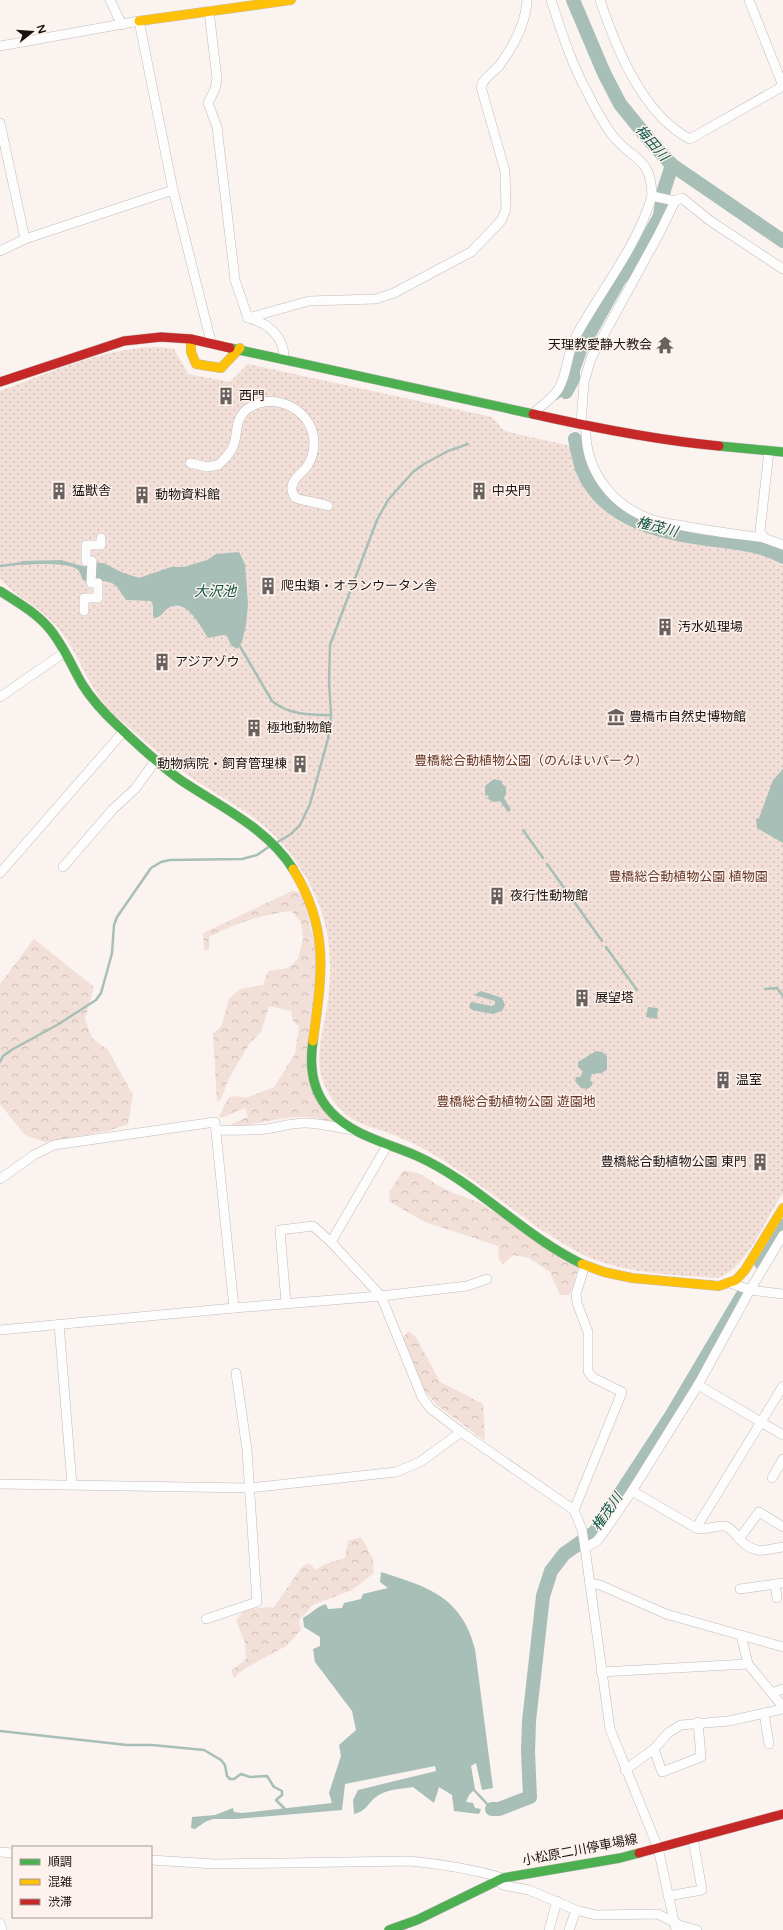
<svg xmlns="http://www.w3.org/2000/svg" width="783" height="1930" font-family="'Varela Round','Noto Sans JP',sans-serif">
<style>
.forest{fill:url(#forest-crowns)}
.park{fill:url(#park-dots)}
.water{fill:#a7bfb7}
.lines{fill:none;stroke-linecap:round;stroke-linejoin:round}
.stream{stroke:#a7bfb7;stroke-width:2.5}
.river{stroke:#a7bfb7;stroke-width:14}
.street-casing{stroke:#c1bbb8;stroke-width:10}
.fast-casing{stroke:#c1bbb8;stroke-width:10}
.slow-casing{stroke:#c1bbb8;stroke-width:10}
.jam-casing{stroke:#c1bbb8;stroke-width:10}
.street{stroke:#fefdfd;stroke-width:9}
.fast{stroke:#4caf50;stroke-width:9}
.slow{stroke:#ffc107;stroke-width:9}
.jam{stroke:#c62828;stroke-width:9}
.labels{text-anchor:middle;dominant-baseline:central;stroke-width:3;stroke-linejoin:round;paint-order:stroke}
.poi-label{font-size:13px;fill:#191310;stroke:#fdf2ed;text-anchor:start}
.park-label{font-size:13px;fill:#653625;stroke:#fdf2ed}
.street-label{font-size:13px;fill:#191310;stroke:#fdf2ed}
.water-label{font-size:14px;font-style:italic;fill:#095648;stroke:#fdf2ed}
</style>
<defs>
<pattern id="forest-crowns" width="20" height="18" patternUnits="userSpaceOnUse"><rect width="20" height="18" fill="#f2dfd8"/><path d="M2 6a3 3 0 1 1 6 0M12 15a3 3 0 1 1 6 0" fill="none" stroke="#cfbeb8"/></pattern>
<pattern id="park-dots" width="8" height="8" patternUnits="userSpaceOnUse"><rect width="8" height="8" fill="#f2dfd8"/><path d="M2 2h.1M6 6h.1" fill="none" stroke="#cfbeb8" stroke-width="1.8" stroke-linecap="round"/></pattern>
</defs>
<rect width="100%" height="100%" fill="#faf3f0"/>
<g class="forest">
<path d="M292 891 299 892 304 898 319 963 308 1056 333 1121 330 1122C300 1110 264 1123 234 1128L231 1124 248 1117 245 1108 221 1118 219 1116 229 1097 236 1096 246 1098 274 1087 295 1054 299 1027 293 1021 291 1011 269 1006 261 1032 250 1043 229 1078 221 1099 217 1102 213 1033 221 1027 229 999 240 989 263 985 268 971 288 968 298 959 303 939 301 923 292 911C264 914 235 923 209 937V950H204L203 933Z"/>
<polygon points="34,939 94,987 85,1019 92,1038 108,1050 133,1095 128,1124 108,1131 45,1142 25,1135 0,1104 0,984"/>
<path d="M403 1171C423 1171 427 1180 445 1189 456 1195 470 1198 482 1204L578 1268 572 1290 569 1295H560L550 1272 529 1258 513 1255 503 1264 499 1260 498 1246 425 1222 390 1202 389 1192Z"/>
<polygon points="408,1331 416,1337 440,1382 483,1404 485,1441 437,1405 423,1389 403,1338"/>
<polygon points="361,1537 373,1559 374,1573 352,1590 313,1605 299,1620 301,1630 286,1646 244,1669 234,1678 231,1671 246,1659 245,1643 236,1620 245,1609 274,1607 301,1568 309,1563 316,1570 325,1564 345,1558 348,1541"/>
</g>
<path class="park" d="M160 347 174 349 188 374 230 382 248 364 492 417 504 431 571 446C598 544 649 530 731 548 750 552 767 555 783 566V1193C766 1217 747 1269 718 1278 676 1275 632 1274 593 1259 579 1254 567 1245 554 1238 515 1213 480 1183 441 1159 424 1148 405 1139 386 1132 374 1128 362 1125 351 1118 337 1108 327 1094 322 1078 315 1055 323 1031 327 1007 336 949 327 904 292 856 267 821 233 805 198 782 169 763 142 739 116 716 90 693 82 660 62 633 46 610 19 600 0 579V391C52 372 104 347 160 347Z"/>
<g class="water">
<path d="M239 552 245 564 248 605 246 625 242 642 237 649 231 645 227 636 223 635 208 638C201 628 188 599 170 607 164 610 162 617 155 618L153 616V606L151 601 126 600C123 596 119 588 115 585 109 580 92 580 84 581 81 578 81 573 78 570 70 562 34 564 22 565L21 561 61 560 86 567 88 563H104L121 572 139 578 171 567H184L207 560 216 554Z"/>
<polygon points="783,769 783,843 757,828 756,819 759,818 773,780"/>
<polygon points="494,779 502,781 502,784 506,787 506,794 504,798 511,810 508,812 500,801 493,802 487,798 489,797 487,795 485,796 485,786"/>
<polygon points="481,991 502,998 505,1005 502,1011 492,1014 472,1010 469,1007 471,1002 492,1006 495,1004 495,1001 474,995"/>
<polygon points="648,1007 658,1008 657,1019 646,1017"/>
<path d="M596 1051 602 1052 607 1056V1069L602 1073 592 1074 590 1080 593 1083C591 1088 587 1090 581 1088L575 1081 576 1077H580L583 1071 578 1067V1062Z"/>
<path d="M381 1572C428 1587 461 1596 475 1649L493 1788 482 1790 476 1763 471 1766 475 1789 469 1795 466 1802 473 1803 475 1808 481 1809 479 1814 454 1811 452 1795 439 1787 434 1803 413 1787C401 1789 389 1789 379 1795 368 1801 368 1811 354 1814L353 1800 358 1790 436 1771 435 1766 345 1784 342 1810 236 1819H213L205 1822 195 1829 191 1828 192 1817 215 1815 233 1808 234 1812 242 1813 332 1803 329 1793 341 1756 339 1745 356 1730 352 1711 315 1662 313 1649 320 1646V1637L304 1627 303 1618C312 1613 316 1607 326 1604L328 1609 342 1608 344 1603 361 1599 363 1594 388 1588 380 1582Z"/>
</g>
<g class="lines">
<g class="stream">
<polyline points="556,399 566,392"/>
<polyline points="0,566 24,563"/>
<path d="M238 643 272 701C289 715 310 715 331 715"/>
<polyline points="523,830 543,858"/>
<polyline points="276,843 291,834 300,825 310,804 328,739 331,715 329,682 330,645 377,520 388,500 413,472 424,464 448,451 468,444"/>
<polyline points="547,864 602,941"/>
<polyline points="606,947 637,990"/>
<polyline points="765,989 777,988 783,996"/>
<polyline points="0,1062 3,1056 13,1049 57,1025 96,1000 101,993 108,968 112,953 114,925 117,917 151,868 161,862 170,860 242,859 257,855 270,846"/>
<polyline points="0,1731 127,1745 152,1745 204,1750 221,1760 225,1765 227,1776 230,1779 234,1779 241,1774 250,1777 267,1776 274,1787 282,1791 282,1795 276,1800 285,1809"/>
<polyline points="473,1789 492,1809"/>
</g>
<g class="river">
<polyline points="573,0 604,73 620,104 646,136 672,165 783,241"/>
<polyline points="566,392 573,379 573,370 580,350 619,280 636,260 660,216 664,190 672,165"/>
<path d="M575 439C577 449 579 459 582 469 604 522 664 534 715 540 739 543 762 545 783 557"/>
<polyline points="761,1263 783,1226"/>
<polyline points="492,1809 499,1809 530,1797 528,1752 529,1721 543,1596 551,1571 564,1554 595,1532 671,1416 742,1296"/>
</g>
<g class="street-casing">
<g id="street">
<polyline points="110,0 122,25"/>
<path d="M551 0C561 30 570 60 585 88 593 104 602 122 613 136 634 162 651 156 652 196L675 201 682 198 709 220 783 269"/>
<path d="M600 0C616 48 643 115 690 139L783 86"/>
<polyline points="749,0 783,86"/>
<polyline points="209,11 217,79 215,89 208,103 217,127 235,280 248,318"/>
<polyline points="0,46 139,21 173,190 211,342"/>
<polyline points="0,123 25,239"/>
<polyline points="0,251 25,239 173,190"/>
<path d="M248 318 309 301 376 299 394 293 471 252 501 221 506 209 505 171 481 87C484 77 492 74 499 66 513 47 526 24 527 0"/>
<path d="M248 318C268 323 285 337 284 359"/>
<path d="M533 414C541 405 554 398 559 388 568 372 567 352 576 336 601 290 637 247 652 196"/>
<polyline points="581,424 584,382 591,358 659,234 675,201"/>
<path d="M586 426C584 469 611 506 653 520 661 523 671 524 679 525 707 531 735 534 764 538"/>
<polyline points="769,451 760,531 764,538 783,545"/>
<path d="M190 463 207 467 218 465C225 459 231 453 234 444 238 431 235 420 246 410 272 389 313 409 314 442 314 450 312 458 308 465 302 474 286 482 294 496 297 501 320 502 328 506"/>
<polyline points="84,611 84,598 98,598 98,583 91,583 92,561 86,561 86,545 101,545 101,538"/>
<polyline points="0,697 65,652"/>
<polyline points="63,867 113,809 135,789 156,760"/>
<polyline points="0,873 123,732"/>
<path d="M216 1130C233 1130 250 1131 266 1129 279 1127 291 1123 305 1123 322 1123 337 1128 353 1130"/>
<polyline points="388,1144 331,1242 381,1296 422,1397 430,1408 461,1432 574,1510 582,1530 585,1548 610,1729 658,1848 676,1930"/>
<polyline points="0,1179 34,1155 54,1145 215,1122 234,1308 381,1296 467,1286 487,1279"/>
<polyline points="730,1283 750,1290 783,1294"/>
<polyline points="286,1303 280,1230 313,1226 331,1242"/>
<polyline points="59,1324 72,1485"/>
<polyline points="0,1330 234,1308"/>
<polyline points="698,1385 783,1435"/>
<polyline points="772,1478 783,1459"/>
<polyline points="0,1484 250,1488 396,1472 420,1462 461,1432"/>
<path d="M632 1491 696 1528C707 1531 714 1525 724 1526 736 1528 740 1548 758 1550 766 1551 775 1548 783 1547"/>
<polyline points="574,1510 622,1392 592,1377 588,1371 588,1332 577,1303 576,1294 585,1265"/>
<polyline points="696,1528 783,1386"/>
<polyline points="739,1539 759,1512 783,1527"/>
<polyline points="585,1548 597,1541 606,1529 632,1491 698,1385 750,1290 783,1235"/>
<polyline points="590,1583 600,1585 666,1614 783,1647"/>
<polyline points="775,1584 777,1598"/>
<polyline points="740,1589 783,1583"/>
<polyline points="206,1619 257,1602 247,1450 236,1373"/>
<polyline points="741,1635 748,1664"/>
<polyline points="601,1672 748,1664 783,1707"/>
<polyline points="772,1693 783,1689"/>
<polyline points="764,1713 769,1744"/>
<polyline points="654,1749 662,1772 701,1757 698,1722"/>
<polyline points="625,1770 654,1749 668,1733 681,1725 729,1721 783,1709"/>
<polyline points="0,1852 13,1853"/>
<path d="M151 1860 214 1864 410 1861C441 1864 472 1869 503 1878"/>
<polyline points="497,1880 503,1885 529,1890 576,1910 596,1915 658,1914 679,1925 697,1930"/>
<polyline points="668,1896 702,1890 693,1839"/>
<polyline points="0,1923 2,1930"/>
<polyline points="549,1930 557,1901"/>
<polyline points="569,1930 576,1910"/>
</g>
</g>
<g class="fast-casing">
<g id="fast">
<polyline points="230,348 533,414"/>
<polyline points="719,446 783,452"/>
<path d="M0 591C17 602 35 612 48 627 63 644 71 665 82 684 92 700 104 713 118 726 138 745 159 765 182 781 221 807 267 828 293 869"/>
<path d="M313 1041C309 1067 312 1092 331 1112 353 1136 388 1143 417 1156 477 1183 522 1235 582 1264"/>
<polyline points="389,1930 417,1920 503,1878 620,1858 639,1853"/>
</g>
</g>
<g class="slow-casing">
<g id="slow">
<polyline points="139,21 291,0"/>
<polyline points="191,339 191,352 196,364 221,368 240,348"/>
<path d="M293 869C330 929 322 975 313 1041"/>
<polyline points="582,1264 604,1272 632,1278 719,1286 736,1280 745,1270 783,1208"/>
</g>
</g>
<g class="jam-casing">
<g id="jam">
<polyline points="0,382 124,341 161,337 191,339 230,348"/>
<path d="M533 414C595 428 656 440 719 446"/>
<polyline points="639,1853 783,1814"/>
</g>
</g>
<use href="#street" class="street"/>
<use href="#fast" class="fast"/>
<use href="#slow" class="slow"/>
<use href="#jam" class="jam"/>
</g>
<defs>
<g id="temple-bare" transform="scale(1.38)"><path d="M0-6L5-2H3V0L6.5 2.5H4V6H1.5V3h-3V6H-4V2.5H-6.5L-3 0V-2H-5Z" fill="#68615e" stroke="#fdf2ed" stroke-width="2.5" paint-order="stroke"/></g>
<g id="building-bare" transform="scale(1.38)"><path d="M-4-6H4V6H1V3H-1V6H-4ZM-2.5-4.3h1.7v1.8h-1.7ZM.8-4.3h1.7v1.8H.8ZM-2.5-1h1.7V.8h-1.7ZM.8-1h1.7V.8H.8Z" fill="#68615e" stroke="#fdf2ed" stroke-width="2.5" paint-order="stroke"/></g>
<g id="museum-bare" transform="scale(1.38)"><path d="M0-6L6-3V-2H-6V-3ZM-5-1h2V3h-2ZM-1-1h2V3h-2ZM3-1h2V3H3ZM-6 4H6V6H-6Z" fill="#68615e" stroke="#fdf2ed" stroke-width="2.5" paint-order="stroke"/></g>
</defs>
<g fill-rule="evenodd">
<use href="#temple-bare" x="665" y="345"/>
<use href="#building-bare" x="226" y="396"/>
<use href="#building-bare" x="59" y="491"/>
<use href="#building-bare" x="479" y="491"/>
<use href="#building-bare" x="142" y="495"/>
<use href="#building-bare" x="268" y="586"/>
<use href="#building-bare" x="665" y="627"/>
<use href="#building-bare" x="162" y="662"/>
<use href="#museum-bare" x="616" y="717"/>
<use href="#building-bare" x="254" y="728"/>
<use href="#building-bare" x="300" y="764"/>
<use href="#building-bare" x="497" y="896"/>
<use href="#building-bare" x="582" y="998"/>
<use href="#building-bare" x="723" y="1080"/>
<use href="#building-bare" x="760" y="1162"/>
</g>
<g class="labels">
<g class="poi-label">
<text x="652" y="345" text-anchor="end">天理教愛静大教会</text>
<text x="239" y="396">西門</text>
<text x="72" y="491">猛獣舎</text>
<text x="492" y="491">中央門</text>
<text x="155" y="495">動物資料館</text>
<text x="281" y="586">爬虫類・オランウータン舎</text>
<text x="678" y="627">汚水処理場</text>
<text x="175" y="662">アジアゾウ</text>
<text x="629" y="717">豊橋市自然史博物館</text>
<text x="267" y="728">極地動物館</text>
<text x="287" y="764" text-anchor="end">動物病院・飼育管理棟</text>
<text x="510" y="896">夜行性動物館</text>
<text x="595" y="998">展望塔</text>
<text x="736" y="1080">温室</text>
<text x="747" y="1162" text-anchor="end">豊橋総合動植物公園 東門</text>
</g>
<g class="park-label">
<text x="531" y="761">豊橋総合動植物公園（のんほいパーク）</text>
<text x="688" y="877">豊橋総合動植物公園 植物園</text>
<text x="516" y="1102">豊橋総合動植物公園 遊園地</text>
</g>
<g class="street-label">
<text transform="translate(580 1850) rotate(-11)">小松原二川停車場線</text>
</g>
<g class="water-label">
<text transform="translate(652 143) rotate(49)">梅田川</text>
<text transform="translate(657 527) rotate(15)">権茂川</text>
<text x="215" y="591">大沢池</text>
<text transform="translate(607 1512) rotate(-55)">権茂川</text>
</g>
</g>
<rect x="12" y="1846" width="140" height="72" fill="#fdf2ed" stroke="#a29995"/>
<rect x="20" y="1859" width="20" height="6" fill="#4caf50" stroke="#a29995"/>
<text x="48" y="1866" font-size="12" fill="#191310">順調</text>
<rect x="20" y="1879" width="20" height="6" fill="#ffc107" stroke="#a29995"/>
<text x="48" y="1886" font-size="12" fill="#191310">混雑</text>
<rect x="20" y="1899" width="20" height="6" fill="#c62828" stroke="#a29995"/>
<text x="48" y="1906" font-size="12" fill="#191310">渋滞</text>
<g transform="translate(32 32) rotate(73)" stroke="#fdf2ed" stroke-width="3" paint-order="stroke">
<path d="M0-3L7 15L0 10L-7 15Z" fill="#191310"/>
<text y="-6" font-size="11" font-weight="bold" text-anchor="middle" fill="#191310">N</text>
</g>
</svg>
